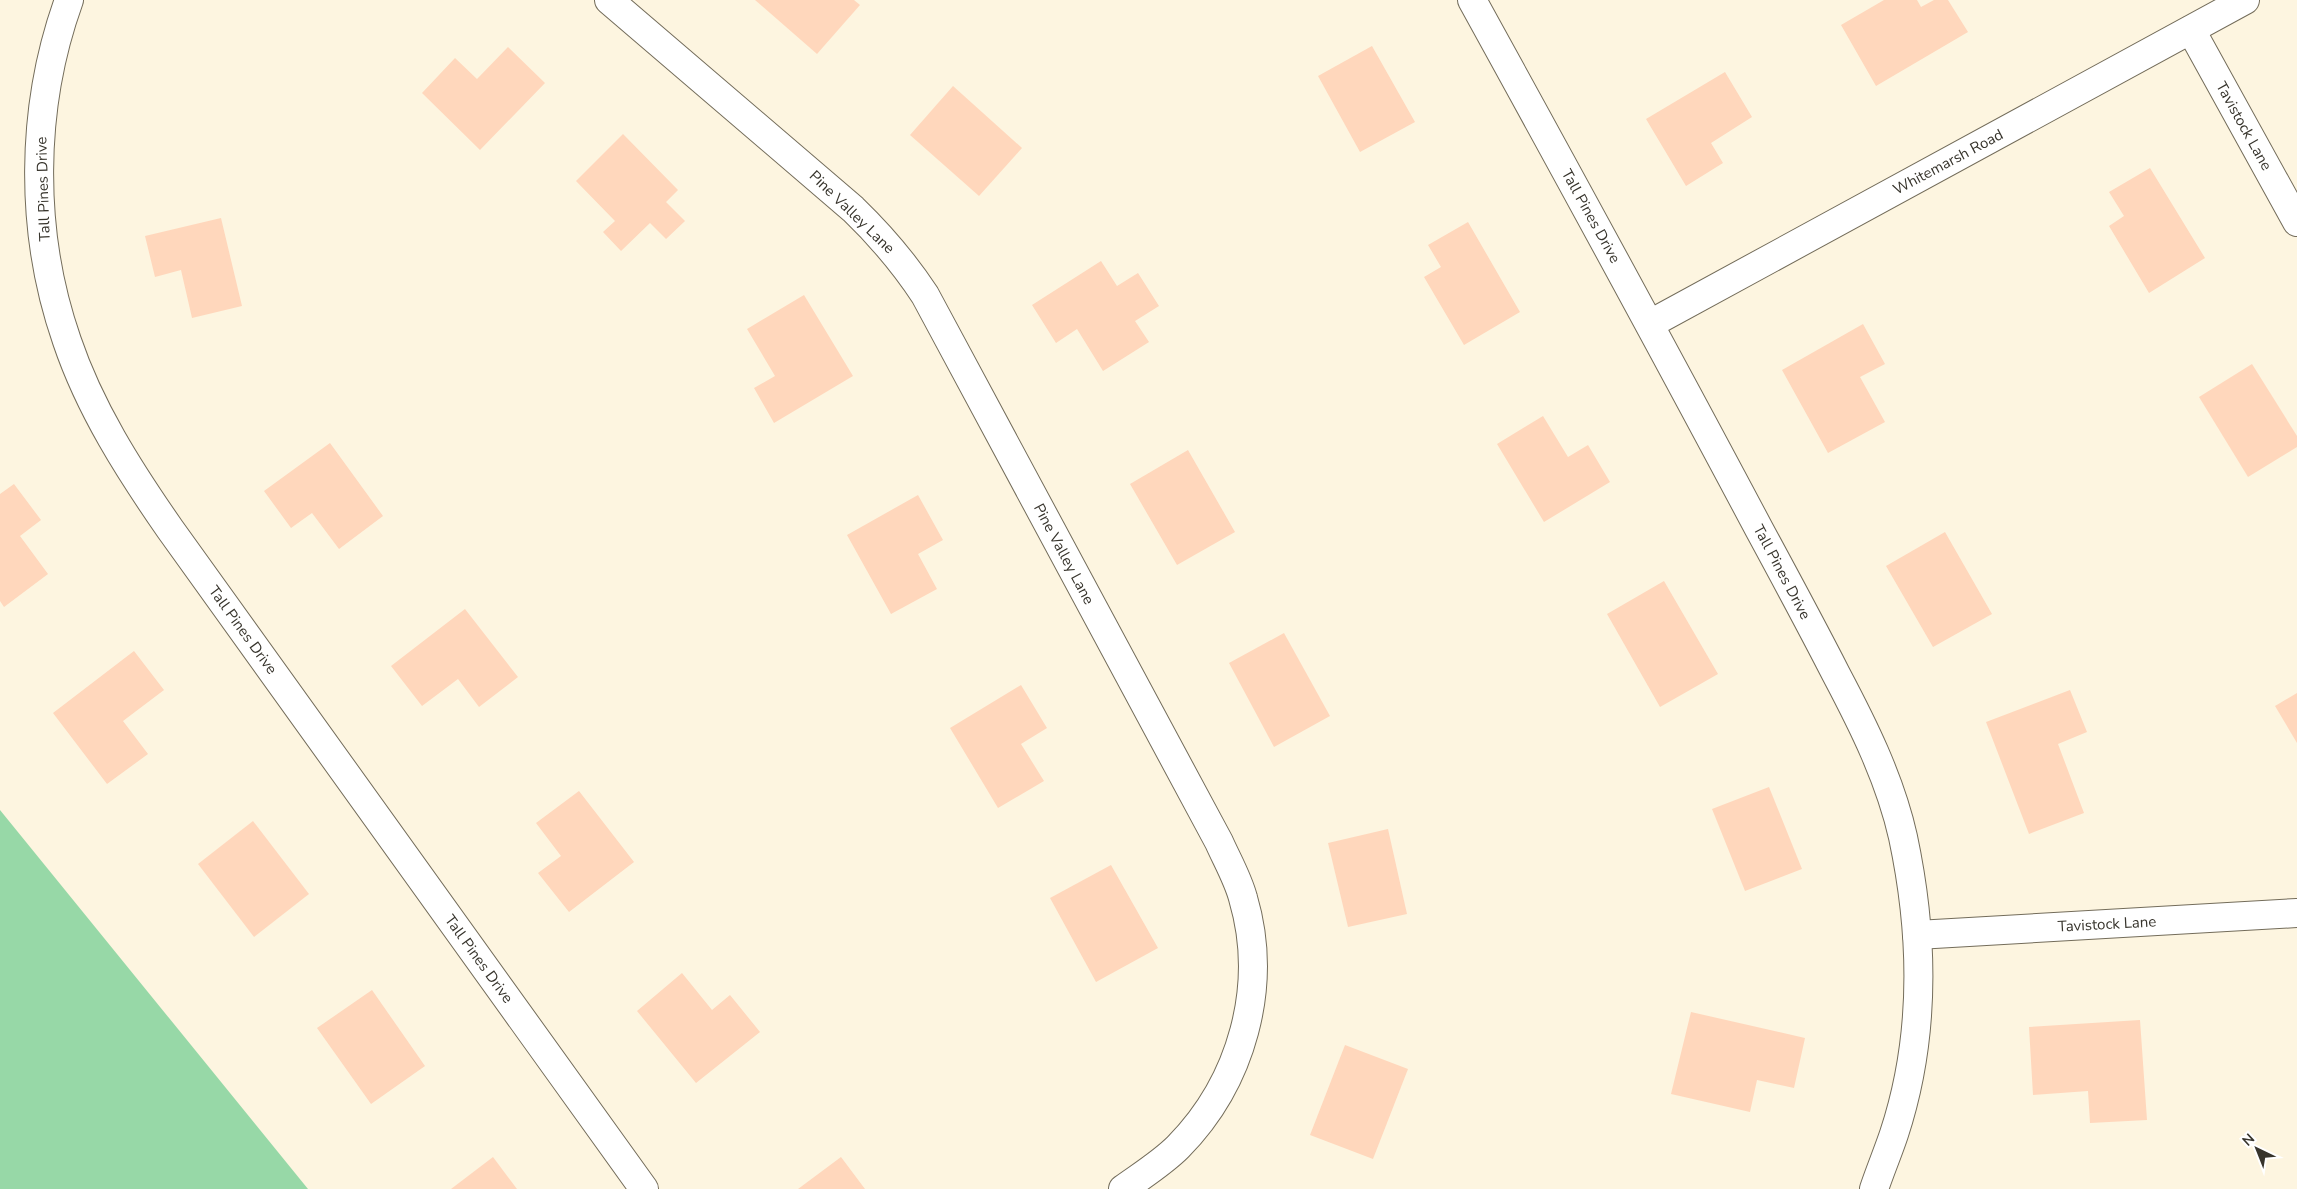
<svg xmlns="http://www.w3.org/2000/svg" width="2297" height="1189" font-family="'Nunito Sans',sans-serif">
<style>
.forest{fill:#97d8a7}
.building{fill:#ffd7bc}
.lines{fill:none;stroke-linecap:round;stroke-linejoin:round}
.minor-casing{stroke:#736c5a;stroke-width:30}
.minor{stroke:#fff;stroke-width:28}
.labels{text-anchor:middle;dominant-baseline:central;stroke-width:4;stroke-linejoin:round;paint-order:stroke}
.street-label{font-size:15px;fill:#37342c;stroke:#fff}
</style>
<rect width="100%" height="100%" fill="#fdf5e0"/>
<polygon class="forest" points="0,810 308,1189 0,1189"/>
<g class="building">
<polygon points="755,0 854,0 860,5 817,54"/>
<polygon points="1884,0 1917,0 1921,7 1934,0 1948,0 1968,32 1876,86 1841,25"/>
<polygon points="1372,46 1415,122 1360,152 1318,76"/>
<polygon points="508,47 545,83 480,150 422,93 455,58 477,79"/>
<polygon points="1725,72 1752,117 1711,143 1723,163 1686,186 1646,119"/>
<polygon points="953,86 1022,148 979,196 910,135"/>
<polygon points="623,134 678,190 666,202 685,221 666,239 650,223 621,251 603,232 615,221 576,181"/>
<polygon points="2150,168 2205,258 2149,293 2109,226 2124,216 2109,192"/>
<polygon points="221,218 242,306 192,318 181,270 155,277 145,236"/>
<polygon points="1468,222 1520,312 1464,345 1424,277 1441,267 1428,245"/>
<polygon points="1101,261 1117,286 1138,273 1159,306 1135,321 1149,342 1103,371 1077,329 1056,343 1032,305"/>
<polygon points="804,295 853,376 774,423 754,388 775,376 747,329"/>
<polygon points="1863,324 1885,364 1860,377 1885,422 1828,453 1782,370"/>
<polygon points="2252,364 2297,436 2297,447 2248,477 2199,397"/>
<polygon points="1543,416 1568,457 1588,445 1610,482 1544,522 1497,444"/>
<polygon points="330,443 383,516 339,549 312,513 291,528 264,491"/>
<polygon points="1188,450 1235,532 1177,565 1130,484"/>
<polygon points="14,484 41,520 20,536 48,574 4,607 0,601 0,494"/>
<polygon points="918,495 943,540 918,554 937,589 891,614 847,535"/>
<polygon points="1945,532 1992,614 1933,647 1886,566"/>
<polygon points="1664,581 1718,674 1660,707 1607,614"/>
<polygon points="465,609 518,677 479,707 458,679 422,706 391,666"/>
<polygon points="1284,633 1330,716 1274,747 1229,663"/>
<polygon points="134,651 164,690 123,721 148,754 107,784 53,713"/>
<polygon points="1021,685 1047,728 1021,744 1044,781 998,808 950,728"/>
<polygon points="2070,690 2087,732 2058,744 2084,813 2029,834 1986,722"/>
<polygon points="2297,693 2297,743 2275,706"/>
<polygon points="1769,787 1802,869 1745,891 1712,809"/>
<polygon points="579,791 634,862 569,912 538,873 561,856 536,823"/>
<polygon points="253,821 309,894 254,937 198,864"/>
<polygon points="1388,829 1407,914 1348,927 1328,843"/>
<polygon points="1111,865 1158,948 1096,982 1050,898"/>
<polygon points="682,973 712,1010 730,995 760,1032 696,1083 637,1011"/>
<polygon points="372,990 425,1066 371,1104 317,1028"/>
<polygon points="1691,1012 1805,1038 1794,1088 1757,1080 1750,1112 1671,1094"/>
<polygon points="2140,1020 2147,1120 2090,1123 2088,1091 2033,1095 2029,1027"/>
<polygon points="1345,1045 1408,1069 1373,1159 1310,1135"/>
<polygon points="493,1157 517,1189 451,1189"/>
<polygon points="841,1157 865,1189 798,1189"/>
</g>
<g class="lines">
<g class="minor-casing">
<g id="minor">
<path d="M69 0C30 108 29 232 67 341 90 409 129 470 170 529L644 1189"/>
<path d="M609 0 853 209C881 236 904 263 925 295L1219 842C1227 860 1238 879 1243 898 1269 986 1242 1082 1178 1147 1162 1163 1141 1176 1123 1189"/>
<path d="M1472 0C1569 176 1665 352 1759 529 1785 577 1811 625 1836 674 1863 725 1890 779 1903 837 1924 936 1926 1037 1894 1134 1888 1152 1880 1171 1874 1189"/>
<polyline points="2191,30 2297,222"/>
<polyline points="1650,324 2245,0"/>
<polyline points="1917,935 2297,913"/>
</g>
</g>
<use href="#minor" class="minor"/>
</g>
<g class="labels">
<g class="street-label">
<text transform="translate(2244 126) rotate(61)">Tavistock Lane</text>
<text transform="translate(1948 162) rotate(-28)">Whitemarsh Road</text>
<text transform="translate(43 189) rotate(-92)">Tall Pines Drive</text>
<text transform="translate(852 212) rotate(44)">Pine Valley Lane</text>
<text transform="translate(1591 216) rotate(61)">Tall Pines Drive</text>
<text transform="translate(1064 554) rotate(62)">Pine Valley Lane</text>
<text transform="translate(1782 572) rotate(62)">Tall Pines Drive</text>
<text transform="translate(243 630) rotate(54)">Tall Pines Drive</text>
<text transform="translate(2107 924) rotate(-3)">Tavistock Lane</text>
<text transform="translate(479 959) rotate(54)">Tall Pines Drive</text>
</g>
</g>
<g transform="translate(2257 1149) rotate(317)" stroke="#ffffff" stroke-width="4" paint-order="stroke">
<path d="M0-4L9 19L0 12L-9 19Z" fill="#37342c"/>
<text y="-8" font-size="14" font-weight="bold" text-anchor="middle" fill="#37342c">N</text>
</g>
</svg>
